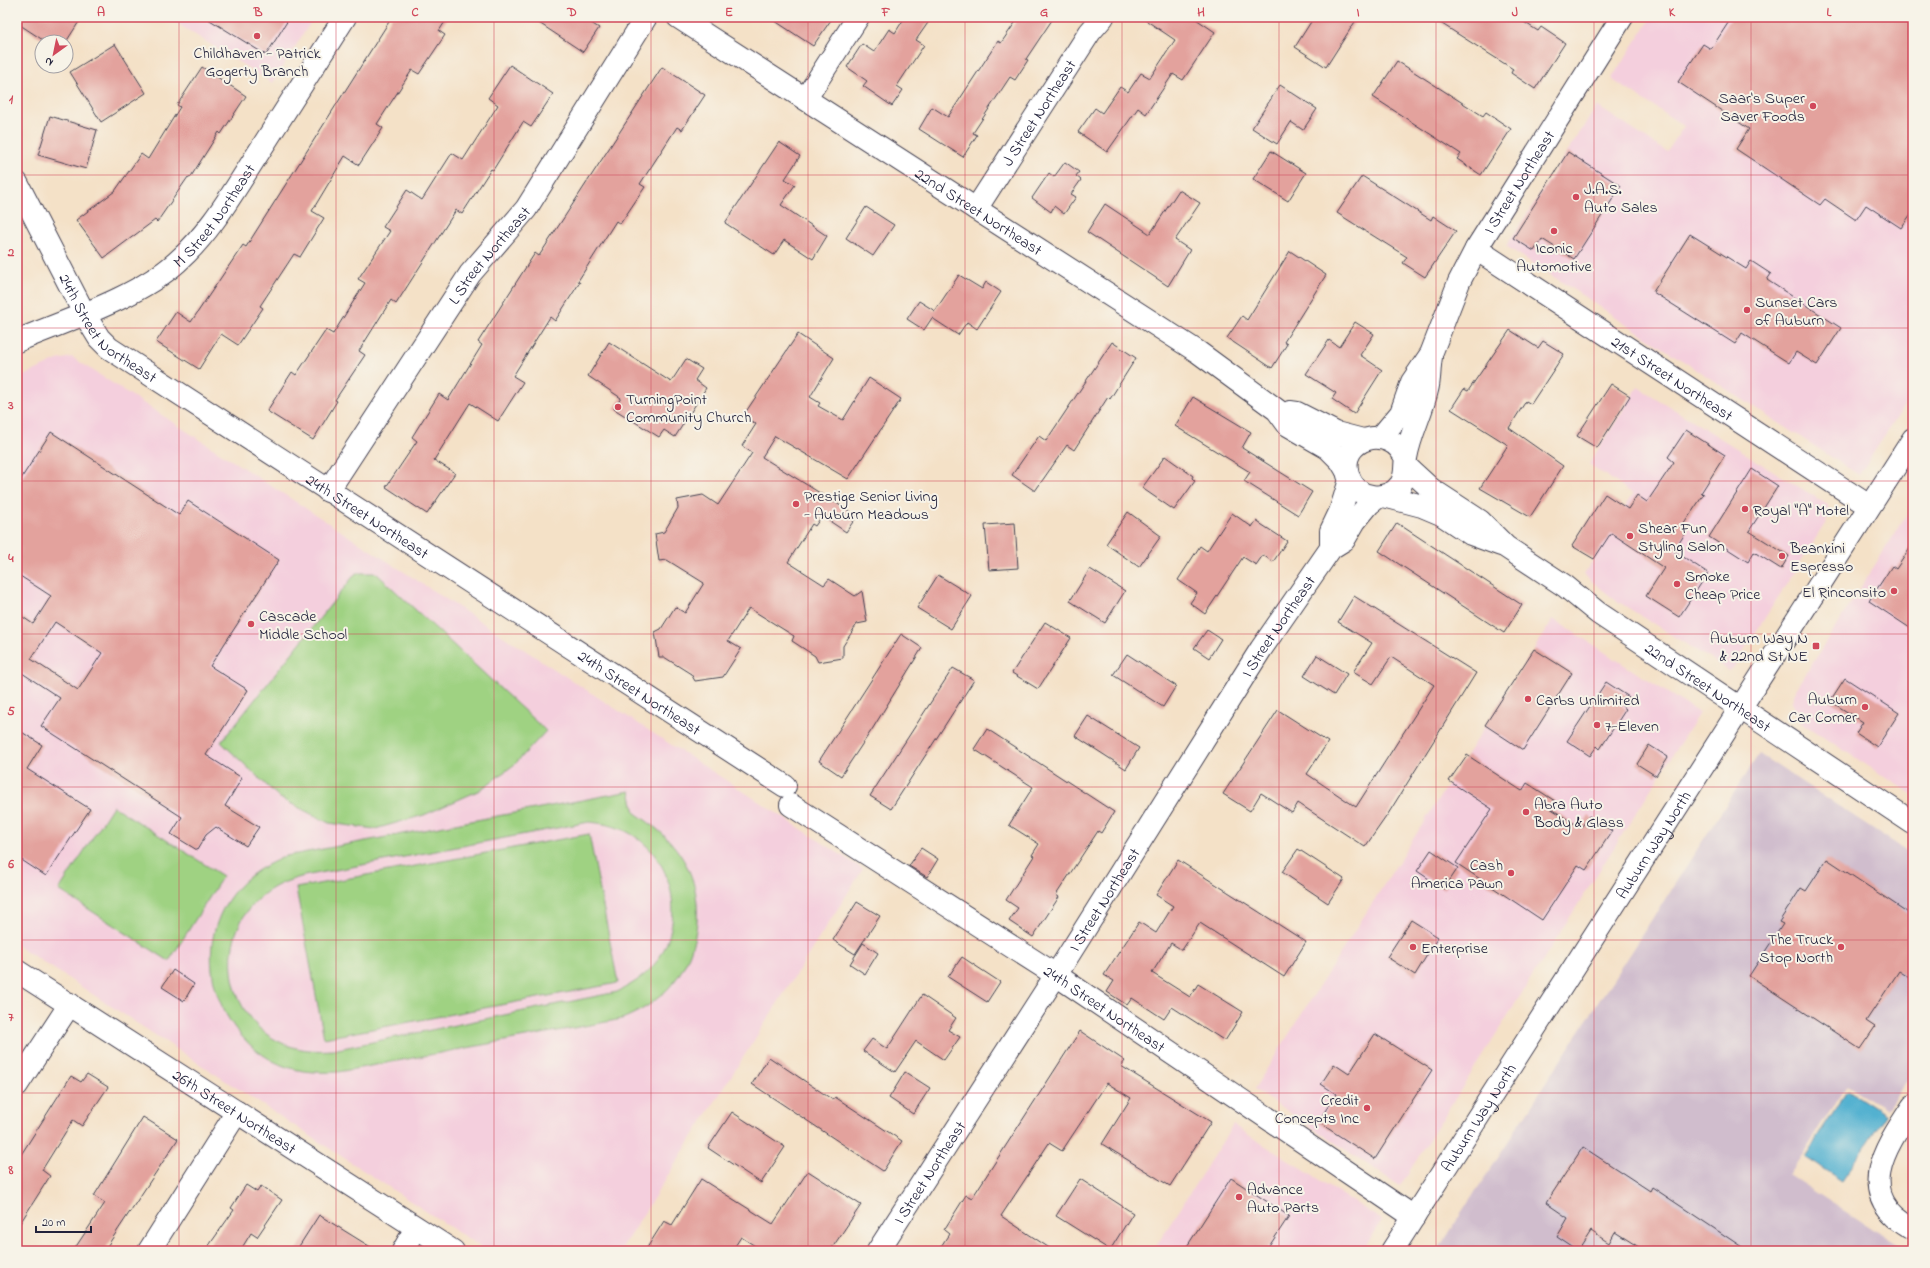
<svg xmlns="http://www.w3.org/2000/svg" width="1930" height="1268" viewBox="0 0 1930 1268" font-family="'Indie Flower',sans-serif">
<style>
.built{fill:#f4cfdd}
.industrial{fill:#d0bdcd}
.green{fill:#9fd282;stroke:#607a5e;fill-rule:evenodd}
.water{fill:#52b1d0;stroke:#3a6a86}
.building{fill:#e3a29d;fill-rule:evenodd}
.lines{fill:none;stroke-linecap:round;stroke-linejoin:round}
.minor-casing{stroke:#423f50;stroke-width:24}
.major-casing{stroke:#423f50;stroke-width:24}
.minor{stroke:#fff;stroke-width:22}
.major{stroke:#fff;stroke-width:22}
.grid{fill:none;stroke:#d1495b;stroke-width:1;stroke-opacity:0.55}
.poi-dot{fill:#d1495b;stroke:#f7f3e8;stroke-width:1.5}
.labels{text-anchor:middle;stroke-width:4;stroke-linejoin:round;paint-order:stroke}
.poi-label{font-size:16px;fill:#22223b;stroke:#f7f3e8;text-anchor:start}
.street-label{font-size:16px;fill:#22223b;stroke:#f7f3e8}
.neatline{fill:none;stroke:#d1495b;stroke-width:1.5}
.grid-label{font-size:13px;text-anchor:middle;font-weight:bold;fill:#d1495b}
</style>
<rect width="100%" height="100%" fill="#f7f3e8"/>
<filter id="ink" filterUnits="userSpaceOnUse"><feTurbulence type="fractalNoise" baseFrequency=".025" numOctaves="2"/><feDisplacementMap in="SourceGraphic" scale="8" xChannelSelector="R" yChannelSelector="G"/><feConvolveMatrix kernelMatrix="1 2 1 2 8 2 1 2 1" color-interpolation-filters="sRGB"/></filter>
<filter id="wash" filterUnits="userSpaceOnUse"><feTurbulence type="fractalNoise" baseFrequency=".012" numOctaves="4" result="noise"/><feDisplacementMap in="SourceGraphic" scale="16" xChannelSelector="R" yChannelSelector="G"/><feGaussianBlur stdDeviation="0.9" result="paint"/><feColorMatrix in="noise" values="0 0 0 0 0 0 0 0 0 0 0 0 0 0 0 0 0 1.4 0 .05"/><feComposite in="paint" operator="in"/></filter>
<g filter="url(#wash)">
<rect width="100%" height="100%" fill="#f4e1c7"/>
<g class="built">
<polygon points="167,17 314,17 272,83"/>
<polygon points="1652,17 1913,17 1913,392 1859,475 1506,246 1597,106 1667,152 1684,126 1611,79"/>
<polygon points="72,357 863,869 620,1251 487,1251 17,945 17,379 57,360"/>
<polygon points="1638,387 1828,505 1828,519 1733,668 1729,671 1614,599 1584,575 1633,494 1589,464"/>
<polygon points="1913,505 1913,795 1800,722 1794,711 1792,701 1795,691"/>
<polygon points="1553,619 1699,713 1400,1186 1254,1089"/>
<polygon points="1233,1125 1382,1220 1362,1251 1153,1251"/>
</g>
<polygon class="industrial" points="1759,754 1913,855 1913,1071 1887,1110 1847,1085 1789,1175 1906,1251 1437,1251"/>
<g class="green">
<polygon points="356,573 376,573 546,731 515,764 480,790 424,815 375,829 329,823 280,798 221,742"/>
<path d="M 630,791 L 635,813 C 653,825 669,837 681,856 C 710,899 699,965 659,997 C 648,1007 636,1013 622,1019 L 338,1072 C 315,1073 293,1072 273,1061 C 206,1025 187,928 249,877 C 260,868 273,862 286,856 ZM 589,822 C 600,823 611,825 621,829 C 672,850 688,917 657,961 C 647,975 633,984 617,992 L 333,1050 C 315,1051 299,1051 282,1043 C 220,1016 213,922 273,888 C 283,882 294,879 304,876 Z"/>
<polygon points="113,806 223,876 169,961 59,890"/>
<polygon points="589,834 618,983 324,1038 296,888"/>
</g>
<polygon class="water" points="1848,1090 1886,1115 1842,1181 1805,1157"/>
<g id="blocks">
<g class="building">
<polygon points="17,17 82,17 66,42 46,42 17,23"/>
<polygon points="205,17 290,17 266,55"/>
<polygon points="392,17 448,17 439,31 445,35 419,74 412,70 377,124 383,128 359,165 345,156 312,211 324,218 300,257 294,254 260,306 263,308 238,345 221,334 199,369 156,342 176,312 191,322 243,245 246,247"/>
<polygon points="530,17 582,17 599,28 583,52"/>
<polygon points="769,17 833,17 813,46"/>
<polygon points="905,17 932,17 916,40 924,45 897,86 903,90 892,106 863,86 867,81 847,67 862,44 874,52 889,29 895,33"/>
<polygon points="1019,17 1054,17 1026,59 1028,60 1015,80 1010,77 973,133 977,135 963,157 919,129 932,107 948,117 998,41 1001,43"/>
<polygon points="1141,17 1193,17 1215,32 1183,80 1173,74 1146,114 1138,108 1107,152 1078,132 1095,108 1102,113 1120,87 1128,92 1141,73 1150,78 1175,40"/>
<polygon points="1314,17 1358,17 1326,67 1295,47"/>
<polygon points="1431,17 1516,17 1538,31 1541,27 1565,43 1535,89 1511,73 1513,69"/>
<polygon points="1732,17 1913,17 1913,211 1901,228 1866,205 1856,220 1825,199 1820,205 1736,149 1749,129 1678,82 1703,44 1711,49"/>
<polygon points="115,44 146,93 101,122 70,72"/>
<polygon points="1397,61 1483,116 1486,112 1511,129 1481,175 1457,159 1461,154 1373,97"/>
<polygon points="510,65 553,94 531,127 523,122 493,170 491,169 462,214 456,210 396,304 391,300 359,351 365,355 335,400 337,401 313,440 267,411 292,372 296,375 326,330 333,334 365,283 358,279 390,231 383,227 407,190 422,200 452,153 463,160 498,105 488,98"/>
<polygon points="202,67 246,96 221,134 219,132 190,178 188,177 157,222 155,220 104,258 76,220 115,191 141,154 148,159 180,107 177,105"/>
<polygon points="662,67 705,95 682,130 677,127 640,184 645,187 620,224 616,221 578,281 580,282 555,321 550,317 513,376 523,382 498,421 470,403 434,460 455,473 427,514 386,487 417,441 412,437 439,394 448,400 482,345 478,342 535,253 539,256"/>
<polygon points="1280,85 1317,109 1303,130 1291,122 1277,144 1252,128"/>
<polygon points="50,116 97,130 86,169 38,155"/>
<polygon points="779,142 800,156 785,179 795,185 781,205 827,236 813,259 784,240 774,255 725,223"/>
<polygon points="1271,151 1306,173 1288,201 1253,179"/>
<polygon points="1568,152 1621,186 1574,259 1542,239 1534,251 1513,238"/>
<polygon points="1065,162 1079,172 1076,176 1081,180 1071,194 1076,197 1064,214 1054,206 1051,212 1032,198 1049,173 1054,177"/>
<polygon points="1362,176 1431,220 1433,216 1456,231 1425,277 1403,263 1407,257 1337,213"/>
<polygon points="1179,190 1200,203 1175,240 1190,250 1168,286 1087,232 1105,204 1150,234"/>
<polygon points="866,207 894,225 873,256 846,238"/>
<polygon points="1690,234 1746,269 1751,261 1771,274 1767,280 1841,328 1817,365 1796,352 1789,363 1742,333 1735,344 1653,292"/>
<polygon points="1290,251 1326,275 1284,342 1287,344 1272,368 1227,338 1242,316 1247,320"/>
<polygon points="959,275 982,289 986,282 1001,292 977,329 967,322 958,335 932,318 924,330 907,319 919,301 935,311"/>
<polygon points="1355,322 1374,334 1360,355 1382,370 1354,414 1332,399 1336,393 1306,374 1329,340 1339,347"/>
<polygon points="1510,330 1538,348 1543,341 1564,354 1531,404 1526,401 1509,428 1563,466 1530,517 1480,488 1508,445 1451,409 1464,389 1468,391"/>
<polygon points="798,334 834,358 810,397 820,403 818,406 843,420 869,378 901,399 848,479 775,436 762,457 857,516 846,532 822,516 815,526 812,524 788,562 824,585 829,579 855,596 862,591 867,622 857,624 843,646 843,658 818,662 815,656 792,641 794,636 749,608 728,641 741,649 723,677 695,681 691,674 664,657 659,657 655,632 661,629 675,607 685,613 704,583 667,560 659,561 655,534 664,532 678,508 677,500 703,495 718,505 752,453 742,446 756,424 743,416"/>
<polygon points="609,342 671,382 686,359 702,369 695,380 706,388 675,437 664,430 659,437 614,409 621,398 588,376"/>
<polygon points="1112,342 1136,358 1110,399 1108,397 1074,450 1067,445 1035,491 1012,475 1039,436 1046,441"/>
<polygon points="1611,384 1630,396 1597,448 1577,436"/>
<polygon points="1193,397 1251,432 1242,448 1312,492 1298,515 1244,481 1250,472 1175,426"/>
<polygon points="1686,430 1725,455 1701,493 1704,494 1683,525 1688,529 1674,551 1708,573 1679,617 1646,596 1664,568 1611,533 1594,559 1572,546 1605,494 1628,509 1637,495 1647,502 1674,462 1668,457"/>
<path d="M 51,432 L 179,515 L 188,501 L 279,560 L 210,666 L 248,690 L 206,755 L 242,778 L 225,806 L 259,827 L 246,846 L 216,827 L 206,835 L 197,850 L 171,834 L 182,817 L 41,726 L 60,698 L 22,673 L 17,680 L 17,613 L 33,624 L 51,596 L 17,574 L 17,485 ZM 55,622 L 102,653 L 78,690 L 31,659 Z"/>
<polygon points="1165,456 1193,476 1192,478 1195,481 1174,510 1142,488"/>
<polygon points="1752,469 1778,486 1749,531 1789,556 1781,569 1754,552 1748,562 1709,537"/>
<polygon points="1128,512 1161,536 1139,567 1106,544"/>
<polygon points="1232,513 1252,527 1256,521 1287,541 1273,562 1263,555 1256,565 1243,557 1205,614 1190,603 1197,593 1178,580 1200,546 1207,551"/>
<polygon points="1015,523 1018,568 989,570 985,525"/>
<polygon points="1397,523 1522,605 1504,633 1379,551"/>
<polygon points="1913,544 1913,630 1869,601 1892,566 1896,569"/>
<polygon points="1090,569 1125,591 1105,623 1070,601"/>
<polygon points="938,575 972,596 951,629 917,608"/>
<polygon points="1354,596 1476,673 1388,814 1365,847 1298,803 1292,813 1261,793 1250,811 1223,794 1278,710 1328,742 1307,774 1356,807 1434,685 1391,657 1373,684 1353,672 1372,643 1338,622"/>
<polygon points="1045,622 1071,638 1038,689 1012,673"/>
<polygon points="1207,630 1221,639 1209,658 1194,648"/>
<polygon points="901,634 922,648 873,728 841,776 819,761"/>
<polygon points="1534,649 1572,673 1523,750 1485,725"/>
<polygon points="1127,654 1176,686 1163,707 1113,675"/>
<polygon points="1317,655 1347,674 1334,695 1304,676"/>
<polygon points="953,668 974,680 891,809 870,796"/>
<polygon points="1845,678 1899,713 1877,747 1856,733 1863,722 1830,701"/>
<polygon points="1606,682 1629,697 1622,706 1626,709 1600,749 1597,746 1590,756 1567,741"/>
<polygon points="1088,716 1139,748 1126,769 1075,736"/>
<polygon points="17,729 42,745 27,769 90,809 46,876 17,857"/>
<polygon points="987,729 1114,812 1101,833 1098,831 1056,895 1059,897 1033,937 1009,921 1018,908 1006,900 1034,856 1032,855 1039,844 1009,825 1033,787 974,749"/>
<polygon points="1649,745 1668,757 1656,776 1637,764"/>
<polygon points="1467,755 1522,791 1527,783 1555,801 1550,808 1581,828 1589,816 1612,831 1586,870 1578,865 1542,920 1456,863 1492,809 1449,781"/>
<polygon points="921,848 938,859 927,877 909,866"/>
<polygon points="1298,849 1344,879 1328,903 1282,872"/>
<polygon points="1431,850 1458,868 1444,889 1417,871"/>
<polygon points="1827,859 1913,916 1913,980 1899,971 1866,1021 1875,1027 1860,1049 1749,976 1783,924 1779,922 1801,888 1806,891"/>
<polygon points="1178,860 1306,942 1284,977 1200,923 1182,950 1171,943 1152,973 1190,997 1198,984 1243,1012 1225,1041 1172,1007 1164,1019 1132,998 1127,1005 1107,992 1114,981 1104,975 1139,922 1156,933 1173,906 1156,895"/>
<polygon points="857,902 880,916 855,954 833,940"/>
<polygon points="1411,920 1438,937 1415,975 1387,957"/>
<polygon points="863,943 878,953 865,974 850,964"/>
<polygon points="962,957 1000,982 987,1002 948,977"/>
<polygon points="173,970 194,984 184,1001 162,987"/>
<polygon points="922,995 956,1018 948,1030 960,1037 944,1060 916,1041 895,1072 863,1051 872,1039 887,1049"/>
<polygon points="1080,1031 1125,1061 1121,1066 1211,1122 1170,1186 1102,1144 1131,1098 1107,1083 1062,1151 1049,1143 1001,1216 1054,1251 938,1251 949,1234 944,1230 966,1195 972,1198"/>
<polygon points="1375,1034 1432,1070 1375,1159 1318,1122 1336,1094 1321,1084 1334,1064 1349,1074"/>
<polygon points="769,1057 833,1100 835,1097 902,1141 883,1171 752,1084"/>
<polygon points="905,1072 930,1088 913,1114 889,1098"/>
<polygon points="87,1074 108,1087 82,1126 73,1120 42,1170 50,1176 17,1228 17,1161 71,1076 81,1082"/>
<polygon points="732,1112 785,1147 761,1183 708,1148"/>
<polygon points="143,1117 178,1139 104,1251 73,1251 105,1203 94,1196"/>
<polygon points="1583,1147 1650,1191 1652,1187 1748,1251 1645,1251 1615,1232 1609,1243 1591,1231 1578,1251 1557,1237 1568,1218 1546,1203"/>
<polygon points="808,1171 861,1205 830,1251 763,1251 741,1237 732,1251 645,1251 664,1221 672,1225 701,1179 773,1224"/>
<polygon points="1231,1178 1289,1216 1266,1251 1184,1251"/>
<polygon points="1080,1179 1133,1213 1110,1250 1056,1216"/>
<polygon points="246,1185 257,1192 261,1186 282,1200 257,1237 251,1233 240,1251 205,1251 234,1210 231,1208"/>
<polygon points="319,1215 377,1251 296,1251"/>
</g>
</g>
</g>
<g filter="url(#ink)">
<use href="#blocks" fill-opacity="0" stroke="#423f50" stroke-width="1"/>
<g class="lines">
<g class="minor-casing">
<g id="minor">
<path id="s1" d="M 678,17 L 1198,352 L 1277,410 L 1288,425 L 1328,448 L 1341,461 L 1347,471"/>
<polyline points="806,98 858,17"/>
<path id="s2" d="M 17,183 L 85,315 L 99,338 L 109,348 L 785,786"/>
<path id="s3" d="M 976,209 L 1090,32 L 1103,17"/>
<path id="s4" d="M 1476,249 L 1869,506"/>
<path id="s5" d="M 17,341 C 67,320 137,298 177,262 C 210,233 233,192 257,155 C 286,109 316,63 345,17"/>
<polyline points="1290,412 1297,413 1336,433 1363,440"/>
<path id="s6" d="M 1381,437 L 1401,413 L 1412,382 L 1431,354 L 1459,282 L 1476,249 L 1622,17"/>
<path d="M 1406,459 C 1390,421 1337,439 1348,475 C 1352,486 1360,495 1372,496 C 1383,498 1395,493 1401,484 C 1407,474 1404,467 1406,458 C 1410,434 1422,413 1427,390 C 1430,380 1429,368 1431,357"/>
<path id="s7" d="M 1407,467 L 1431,489 L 1480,521 L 1506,547 L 1565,586 L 1598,613 L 1913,823"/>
<path id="s8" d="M 328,491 L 470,274 L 526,209 L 646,17"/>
<polyline points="1384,496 1422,506 1441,514 1471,534 1501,545"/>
<polyline points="1331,548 1331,531 1340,512 1350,480"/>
<path id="s9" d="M 791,805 L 1056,975 L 1414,1217"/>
<path id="s10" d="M 17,971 L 453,1251"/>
<polyline points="17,1085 70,1004"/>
<path d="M 1913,1106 C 1885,1148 1852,1195 1913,1228"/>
<polyline points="149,1251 237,1112"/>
<polyline points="403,1251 416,1228"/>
<path id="s11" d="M 878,1251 L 1056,975 L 1261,649 L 1331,548 L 1344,540 L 1355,521 L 1369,504 L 1378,497"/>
</g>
</g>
<g class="major-casing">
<g id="major">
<path id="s12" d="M 1392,1251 L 1913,439"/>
</g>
</g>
<use href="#minor" class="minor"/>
<use href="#major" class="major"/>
</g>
</g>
<path class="grid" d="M 179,17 L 179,1251M 336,17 L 336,1251M 494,17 L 494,1251M 651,17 L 651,1251M 808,17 L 808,1251M 965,17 L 965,1251M 1122,17 L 1122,1251M 1279,17 L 1279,1251M 1436,17 L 1436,1251M 1594,17 L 1594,1251M 1751,17 L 1751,1251M 17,175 L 1913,175M 17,328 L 1913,328M 17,481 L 1913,481M 17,634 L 1913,634M 17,787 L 1913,787M 17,940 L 1913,940M 17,1093 L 1913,1093"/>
<g class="poi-dot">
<circle cx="257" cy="36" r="4"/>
<circle cx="1813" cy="106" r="4"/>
<circle cx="1576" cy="197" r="4"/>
<circle cx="1554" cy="231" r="4"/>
<circle cx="1747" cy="310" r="4"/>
<circle cx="618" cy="407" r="4"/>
<circle cx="796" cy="504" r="4"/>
<circle cx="1745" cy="509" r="4"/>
<circle cx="1630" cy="536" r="4"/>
<circle cx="1782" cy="556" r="4"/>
<circle cx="1677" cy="584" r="4"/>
<circle cx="1894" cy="591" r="4"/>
<circle cx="251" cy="624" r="4"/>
<rect x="1812" y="642" width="8" height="8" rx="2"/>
<circle cx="1528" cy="699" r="4"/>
<circle cx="1865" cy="707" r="4"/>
<circle cx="1597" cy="725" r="4"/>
<circle cx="1526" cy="812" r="4"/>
<circle cx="1511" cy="873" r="4"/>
<circle cx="1413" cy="947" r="4"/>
<circle cx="1841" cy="947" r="4"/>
<circle cx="1367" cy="1108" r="4"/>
<circle cx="1239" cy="1197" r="4"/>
</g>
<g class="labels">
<g class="poi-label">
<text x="257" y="58" text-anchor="middle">Childhaven - Patrick<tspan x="257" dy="18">Gogerty Branch</tspan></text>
<text x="1805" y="103" text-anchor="end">Saar's Super<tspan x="1805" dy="18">Saver Foods</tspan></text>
<text x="1584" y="194">J.A.S.<tspan x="1584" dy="18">Auto Sales</tspan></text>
<text x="1554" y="253" text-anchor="middle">Iconic<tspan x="1554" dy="18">Automotive</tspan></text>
<text x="1755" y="307">Sunset Cars<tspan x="1755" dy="18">of Auburn</tspan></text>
<text x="626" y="404">TurningPoint<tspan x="626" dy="18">Community Church</tspan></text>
<text x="804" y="501">Prestige Senior Living<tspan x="804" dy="18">- Auburn Meadows</tspan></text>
<text x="1753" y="515">Royal "A" Motel</text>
<text x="1638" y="533">Shear Fun<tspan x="1638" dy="18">Styling Salon</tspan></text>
<text x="1790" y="553">Beankini<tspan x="1790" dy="18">Espresso</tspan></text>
<text x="1685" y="581">Smoke<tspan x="1685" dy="18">Cheap Price</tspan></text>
<text x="1886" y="597" text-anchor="end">El Rinconsito</text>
<text x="259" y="621">Cascade<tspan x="259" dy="18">Middle School</tspan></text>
<text x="1808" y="643" text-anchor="end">Auburn Way N<tspan x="1808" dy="18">&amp; 22nd St NE</tspan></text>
<text x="1857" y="704" text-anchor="end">Auburn<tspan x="1857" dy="18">Car Corner</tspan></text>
<text x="1536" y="705">Carbs Unlimited</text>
<text x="1605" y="731">7-Eleven</text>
<text x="1534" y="809">Abra Auto<tspan x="1534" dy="18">Body &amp; Glass</tspan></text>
<text x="1503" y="870" text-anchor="end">Cash<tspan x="1503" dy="18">America Pawn</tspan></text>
<text x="1833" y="944" text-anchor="end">The Truck<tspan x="1833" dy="18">Stop North</tspan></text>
<text x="1421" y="953">Enterprise</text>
<text x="1359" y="1105" text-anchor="end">Credit<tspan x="1359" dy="18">Concepts Inc</tspan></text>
<text x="1247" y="1194">Advance<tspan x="1247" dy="18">Auto Parts</tspan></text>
</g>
<g class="street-label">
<text dy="6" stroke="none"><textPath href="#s3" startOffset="115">J Street Northeast</textPath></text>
<text dy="6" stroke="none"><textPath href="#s6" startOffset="292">I Street Northeast</textPath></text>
<text dy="6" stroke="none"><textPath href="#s1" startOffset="358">22nd Street Northeast</textPath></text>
<text dy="6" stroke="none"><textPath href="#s5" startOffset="239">M Street Northeast</textPath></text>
<text dy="6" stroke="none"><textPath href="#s8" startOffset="286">L Street Northeast</textPath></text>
<text dy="6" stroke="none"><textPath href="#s2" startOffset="174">24th Street Northeast</textPath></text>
<text dy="6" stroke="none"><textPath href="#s4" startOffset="235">21st Street Northeast</textPath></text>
<text dy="6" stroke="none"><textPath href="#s2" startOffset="498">24th Street Northeast</textPath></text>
<text dy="6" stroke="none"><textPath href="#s11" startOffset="742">I Street Northeast</textPath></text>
<text dy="6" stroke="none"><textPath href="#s7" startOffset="374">22nd Street Northeast</textPath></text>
<text dy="6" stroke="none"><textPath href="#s2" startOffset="822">24th Street Northeast</textPath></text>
<text dy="6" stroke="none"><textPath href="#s12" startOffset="483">Auburn Way North</textPath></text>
<text dy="6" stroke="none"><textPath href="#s11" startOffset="418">I Street Northeast</textPath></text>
<text dy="6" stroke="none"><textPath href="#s9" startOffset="374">24th Street Northeast</textPath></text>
<text dy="6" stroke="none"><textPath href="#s10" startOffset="259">26th Street Northeast</textPath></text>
<text dy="6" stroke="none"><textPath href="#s12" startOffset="159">Auburn Way North</textPath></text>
<text dy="6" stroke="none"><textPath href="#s11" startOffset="94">I Street Northeast</textPath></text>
</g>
</g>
<rect width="1930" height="1268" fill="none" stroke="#f7f3e8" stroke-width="44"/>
<g transform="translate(54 54) rotate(213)"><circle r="19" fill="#f7f3e8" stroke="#a29fa3"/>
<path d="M0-3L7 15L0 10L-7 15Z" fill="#d1495b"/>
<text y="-6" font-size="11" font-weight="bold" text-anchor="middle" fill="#22223b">N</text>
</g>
<path d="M36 1226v6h55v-6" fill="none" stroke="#22223b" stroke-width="2"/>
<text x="42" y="1226" font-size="12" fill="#22223b" stroke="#f7f3e8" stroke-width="3" paint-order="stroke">20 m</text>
<rect x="22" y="22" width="1886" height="1224" class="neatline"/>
<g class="grid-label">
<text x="101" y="16">A</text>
<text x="258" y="16">B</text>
<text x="415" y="16">C</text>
<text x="572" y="16">D</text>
<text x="729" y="16">E</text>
<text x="886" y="16">F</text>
<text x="1044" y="16">G</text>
<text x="1201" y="16">H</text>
<text x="1358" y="16">I</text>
<text x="1515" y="16">J</text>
<text x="1672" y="16">K</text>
<text x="1829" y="16">L</text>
<text x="11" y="103">1</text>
<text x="11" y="256">2</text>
<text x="11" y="409">3</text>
<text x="11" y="562">4</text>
<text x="11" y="715">5</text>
<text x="11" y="868">6</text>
<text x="11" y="1021">7</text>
<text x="11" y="1174">8</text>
</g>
</svg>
